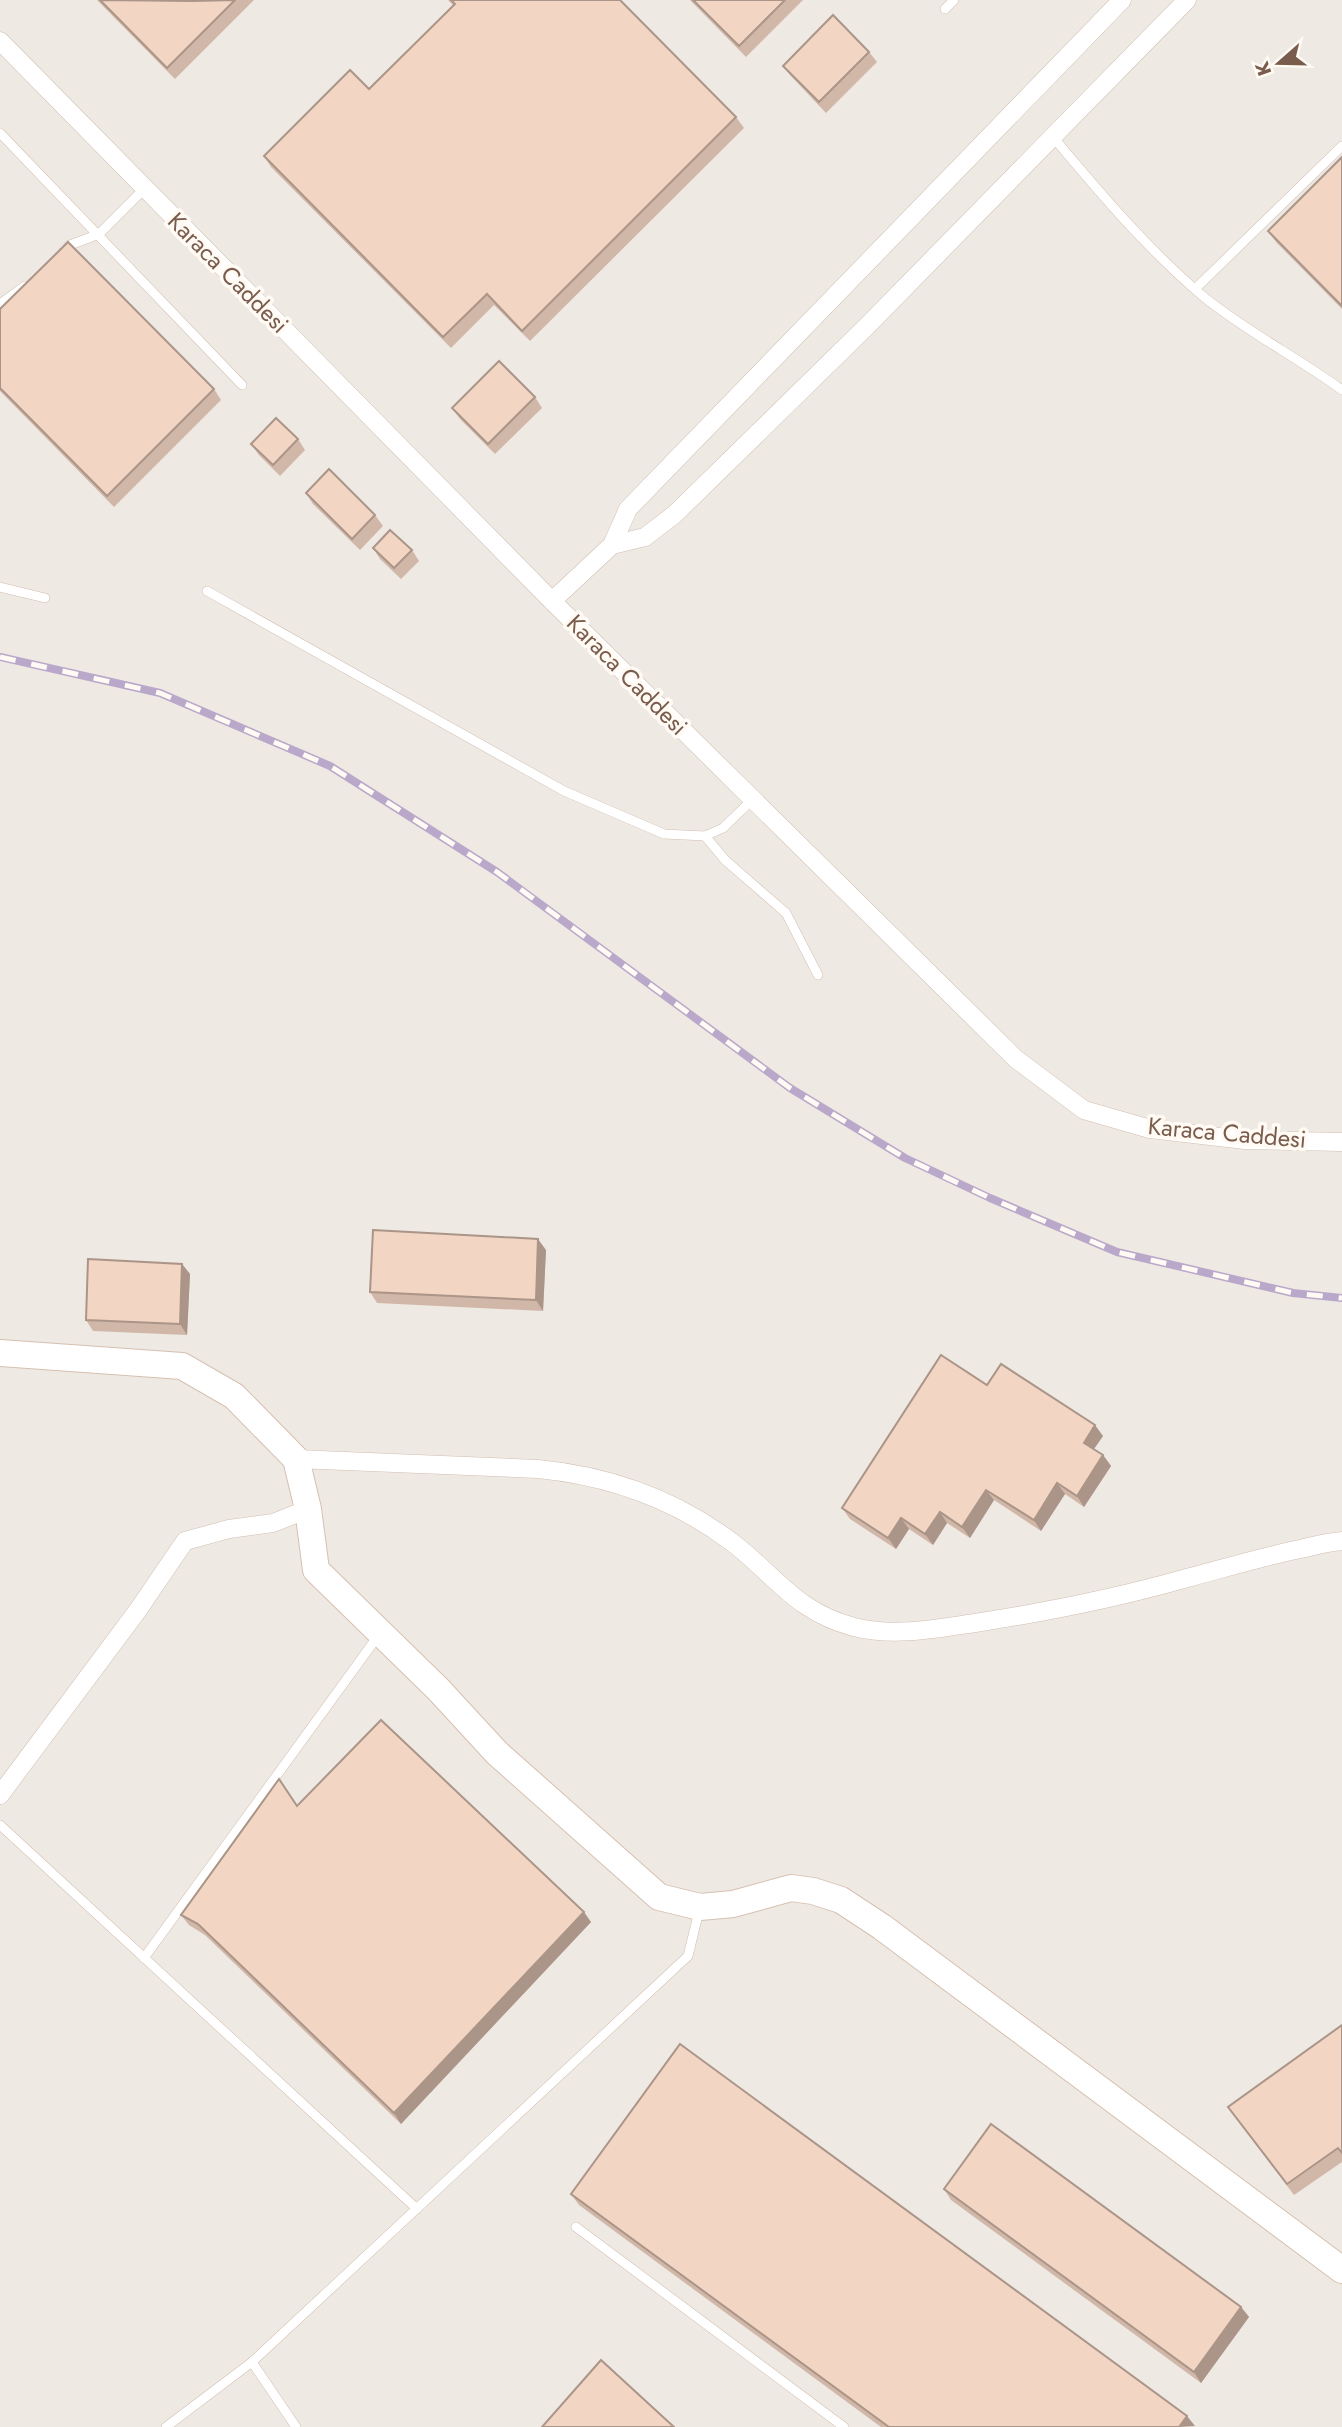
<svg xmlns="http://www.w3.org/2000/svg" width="1342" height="2427" viewBox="0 0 1342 2427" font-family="Jost,sans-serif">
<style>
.industrial{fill:#efe9e4}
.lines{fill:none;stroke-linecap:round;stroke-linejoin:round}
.lane-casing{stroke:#d1beb0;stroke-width:10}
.street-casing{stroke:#d1beb0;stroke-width:19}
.secondary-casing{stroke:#d6c0b0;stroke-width:28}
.lane{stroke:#fff;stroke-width:9}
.street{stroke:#fff;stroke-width:18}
.secondary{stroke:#fff;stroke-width:26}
.rail-casing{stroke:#b9a8c9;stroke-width:8}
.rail{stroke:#fffaf3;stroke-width:5;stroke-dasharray:16;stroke-linecap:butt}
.wall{fill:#d1b7a8}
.shaded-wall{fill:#aa9588}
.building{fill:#f3d5c3;stroke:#aa9588;stroke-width:2}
.labels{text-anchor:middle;stroke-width:7;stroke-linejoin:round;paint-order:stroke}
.street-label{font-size:24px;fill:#7a5c4d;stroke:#fffaf3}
</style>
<rect width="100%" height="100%" fill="#fdf6ec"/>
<rect class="industrial" x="0" y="0" width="1342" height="2427"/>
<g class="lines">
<g class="lane-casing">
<g id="lane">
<polyline points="945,9 954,0"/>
<polyline points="0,133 242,385"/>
<path d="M 1053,137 C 1100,193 1148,250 1204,297 C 1247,332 1297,357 1342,390"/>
<polyline points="64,250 70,245 99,234 144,189"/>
<polyline points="1195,289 1342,146"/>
<polyline points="0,304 25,286"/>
<polyline points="0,587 45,598"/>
<polyline points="207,591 564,791 664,834 705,836 723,828 753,799"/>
<polyline points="705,836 725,860 786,913 818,975"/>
<polyline points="0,1825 417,2209"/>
<polyline points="144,1958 378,1636"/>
<polyline points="576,2227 844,2427"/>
<polyline points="252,2362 296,2427"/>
<polyline points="166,2427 252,2362 688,1956 699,1911"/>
</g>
</g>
<g class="street-casing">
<g id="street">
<polyline points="0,41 552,601 1016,1059 1084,1110 1150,1129 1245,1140 1342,1142"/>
<polyline points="612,545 645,537 675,514 867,326 1187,0"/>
<polyline points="552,601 612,545 628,509 1122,0"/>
<path d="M 296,1459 L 538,1469 C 610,1476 675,1499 733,1543 C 776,1576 796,1612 854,1627 C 893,1637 935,1629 975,1623 C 1046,1612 1117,1598 1187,1578 C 1225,1568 1262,1557 1300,1549 C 1314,1546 1328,1542 1342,1541"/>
<polyline points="0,1795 138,1610 185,1541 229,1529 273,1523 308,1509"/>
</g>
</g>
<g class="secondary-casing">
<polyline id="secondary" points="0,1353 182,1366 234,1396 296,1459 308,1509 316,1570 438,1689 497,1753 659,1897 700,1907 733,1904 791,1888 813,1891 841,1900 882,1927 1342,2270"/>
</g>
<use href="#lane" class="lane"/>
<use href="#street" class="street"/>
<use href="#secondary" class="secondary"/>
<g class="rail-casing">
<polyline id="rail" points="0,657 160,693 330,766 497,872 790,1088 905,1158 990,1198 1117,1252 1293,1293 1342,1298"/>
</g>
<use href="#rail" class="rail"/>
</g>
<g class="wall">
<polygon points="97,0 254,0 175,79"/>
<polygon points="448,0 620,0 736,117 744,128 530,341 494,305 451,348 271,167 264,156 369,89 453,5"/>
<polygon points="690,0 803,0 746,57"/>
<polygon points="869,52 877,62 826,113 791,76 783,66"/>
<polygon points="1342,157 1342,309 1276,242 1268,231"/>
<polygon points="0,309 214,389 221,400 114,507 0,391"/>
<polygon points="535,397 542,408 495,454 460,419 452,408"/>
<polygon points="298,439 305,450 280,476 259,455 251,444"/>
<polygon points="306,493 375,515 383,526 360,550 313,504"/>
<polygon points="373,548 412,550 419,561 401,579 380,559"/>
<polygon points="546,1250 543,1311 377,1303 370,1292"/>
<polygon points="182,1264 190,1274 187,1335 93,1331 86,1320"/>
<polygon points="987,1385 1103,1436 1094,1449 1103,1455 1111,1466 1084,1507 1065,1494 1041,1531 994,1500 970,1538 947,1523 933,1545 909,1529 896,1549 850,1519 842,1508"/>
<polygon points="297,1806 591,1922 401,2124 205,1935 189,1925 181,1915"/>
<polygon points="1342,2025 1342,2162 1294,2195 1228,2107"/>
<polygon points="944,2189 1241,2307 1249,2317 1201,2383 951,2200"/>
<polygon points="571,2194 1195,2426 881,2427 579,2205"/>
</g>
<g class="shaded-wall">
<polygon points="538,1239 546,1250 543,1311 536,1300"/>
<polygon points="182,1264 190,1274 187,1335 180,1324"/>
<polygon points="1095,1425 1103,1436 1091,1453 1084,1443"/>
<polygon points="1103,1455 1111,1466 1084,1507 1077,1496"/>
<polygon points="1057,1483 1065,1494 1041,1531 1034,1520"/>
<polygon points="986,1490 994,1500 970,1538 962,1527"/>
<polygon points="940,1512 947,1523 933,1545 925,1534"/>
<polygon points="901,1518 909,1529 896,1549 888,1538"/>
<polygon points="584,1912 591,1922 401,2124 394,2113"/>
<polygon points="1241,2307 1249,2317 1201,2383 1194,2372"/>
<polygon points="1187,2416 1195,2426 1179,2427"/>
</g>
<g class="building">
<polygon points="100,0 193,1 235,0 167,68"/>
<polygon points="451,0 620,0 736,117 522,331 487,294 443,337 264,156 350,70 369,89 455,4"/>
<polygon points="693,0 785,0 739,46"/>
<polygon points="833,15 869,52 819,102 783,66"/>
<polygon points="1342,157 1342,306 1268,231"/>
<polygon points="68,242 214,389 107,496 0,388 0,309"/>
<polygon points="499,361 535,397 488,444 452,408"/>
<polygon points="276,418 298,439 273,465 251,444"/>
<polygon points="329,469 375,515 352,539 306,493"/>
<polygon points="390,530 412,550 394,568 373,548"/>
<polygon points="373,1230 538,1239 536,1300 370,1292"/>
<polygon points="88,1259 182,1264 180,1324 86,1320"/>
<polygon points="941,1355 987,1385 1001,1364 1095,1425 1084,1443 1103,1455 1077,1496 1057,1483 1034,1520 986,1490 962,1527 940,1512 925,1534 901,1518 888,1538 842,1508"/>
<polygon points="381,1720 584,1912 394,2113 198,1924 181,1915 279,1779 297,1806"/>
<polygon points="1342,2025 1342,2153 1338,2148 1287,2184 1228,2107"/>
<polygon points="680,2044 1187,2416 1179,2427 889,2427 571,2194"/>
<polygon points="991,2124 1241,2307 1194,2372 944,2189"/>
<polygon points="601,2360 674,2427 542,2427"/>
</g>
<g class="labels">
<g class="street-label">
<text transform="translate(228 273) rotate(45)" y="8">Karaca Caddesi</text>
<text transform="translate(627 675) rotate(45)" y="8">Karaca Caddesi</text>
<text transform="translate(1227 1133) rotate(5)" y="8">Karaca Caddesi</text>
</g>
</g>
<g transform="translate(1279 63) rotate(250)" stroke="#fffaf3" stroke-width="5" paint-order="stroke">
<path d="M0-5L12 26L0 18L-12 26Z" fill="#7a5c4d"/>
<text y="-10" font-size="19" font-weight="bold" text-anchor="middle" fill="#7a5c4d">K</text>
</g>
</svg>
